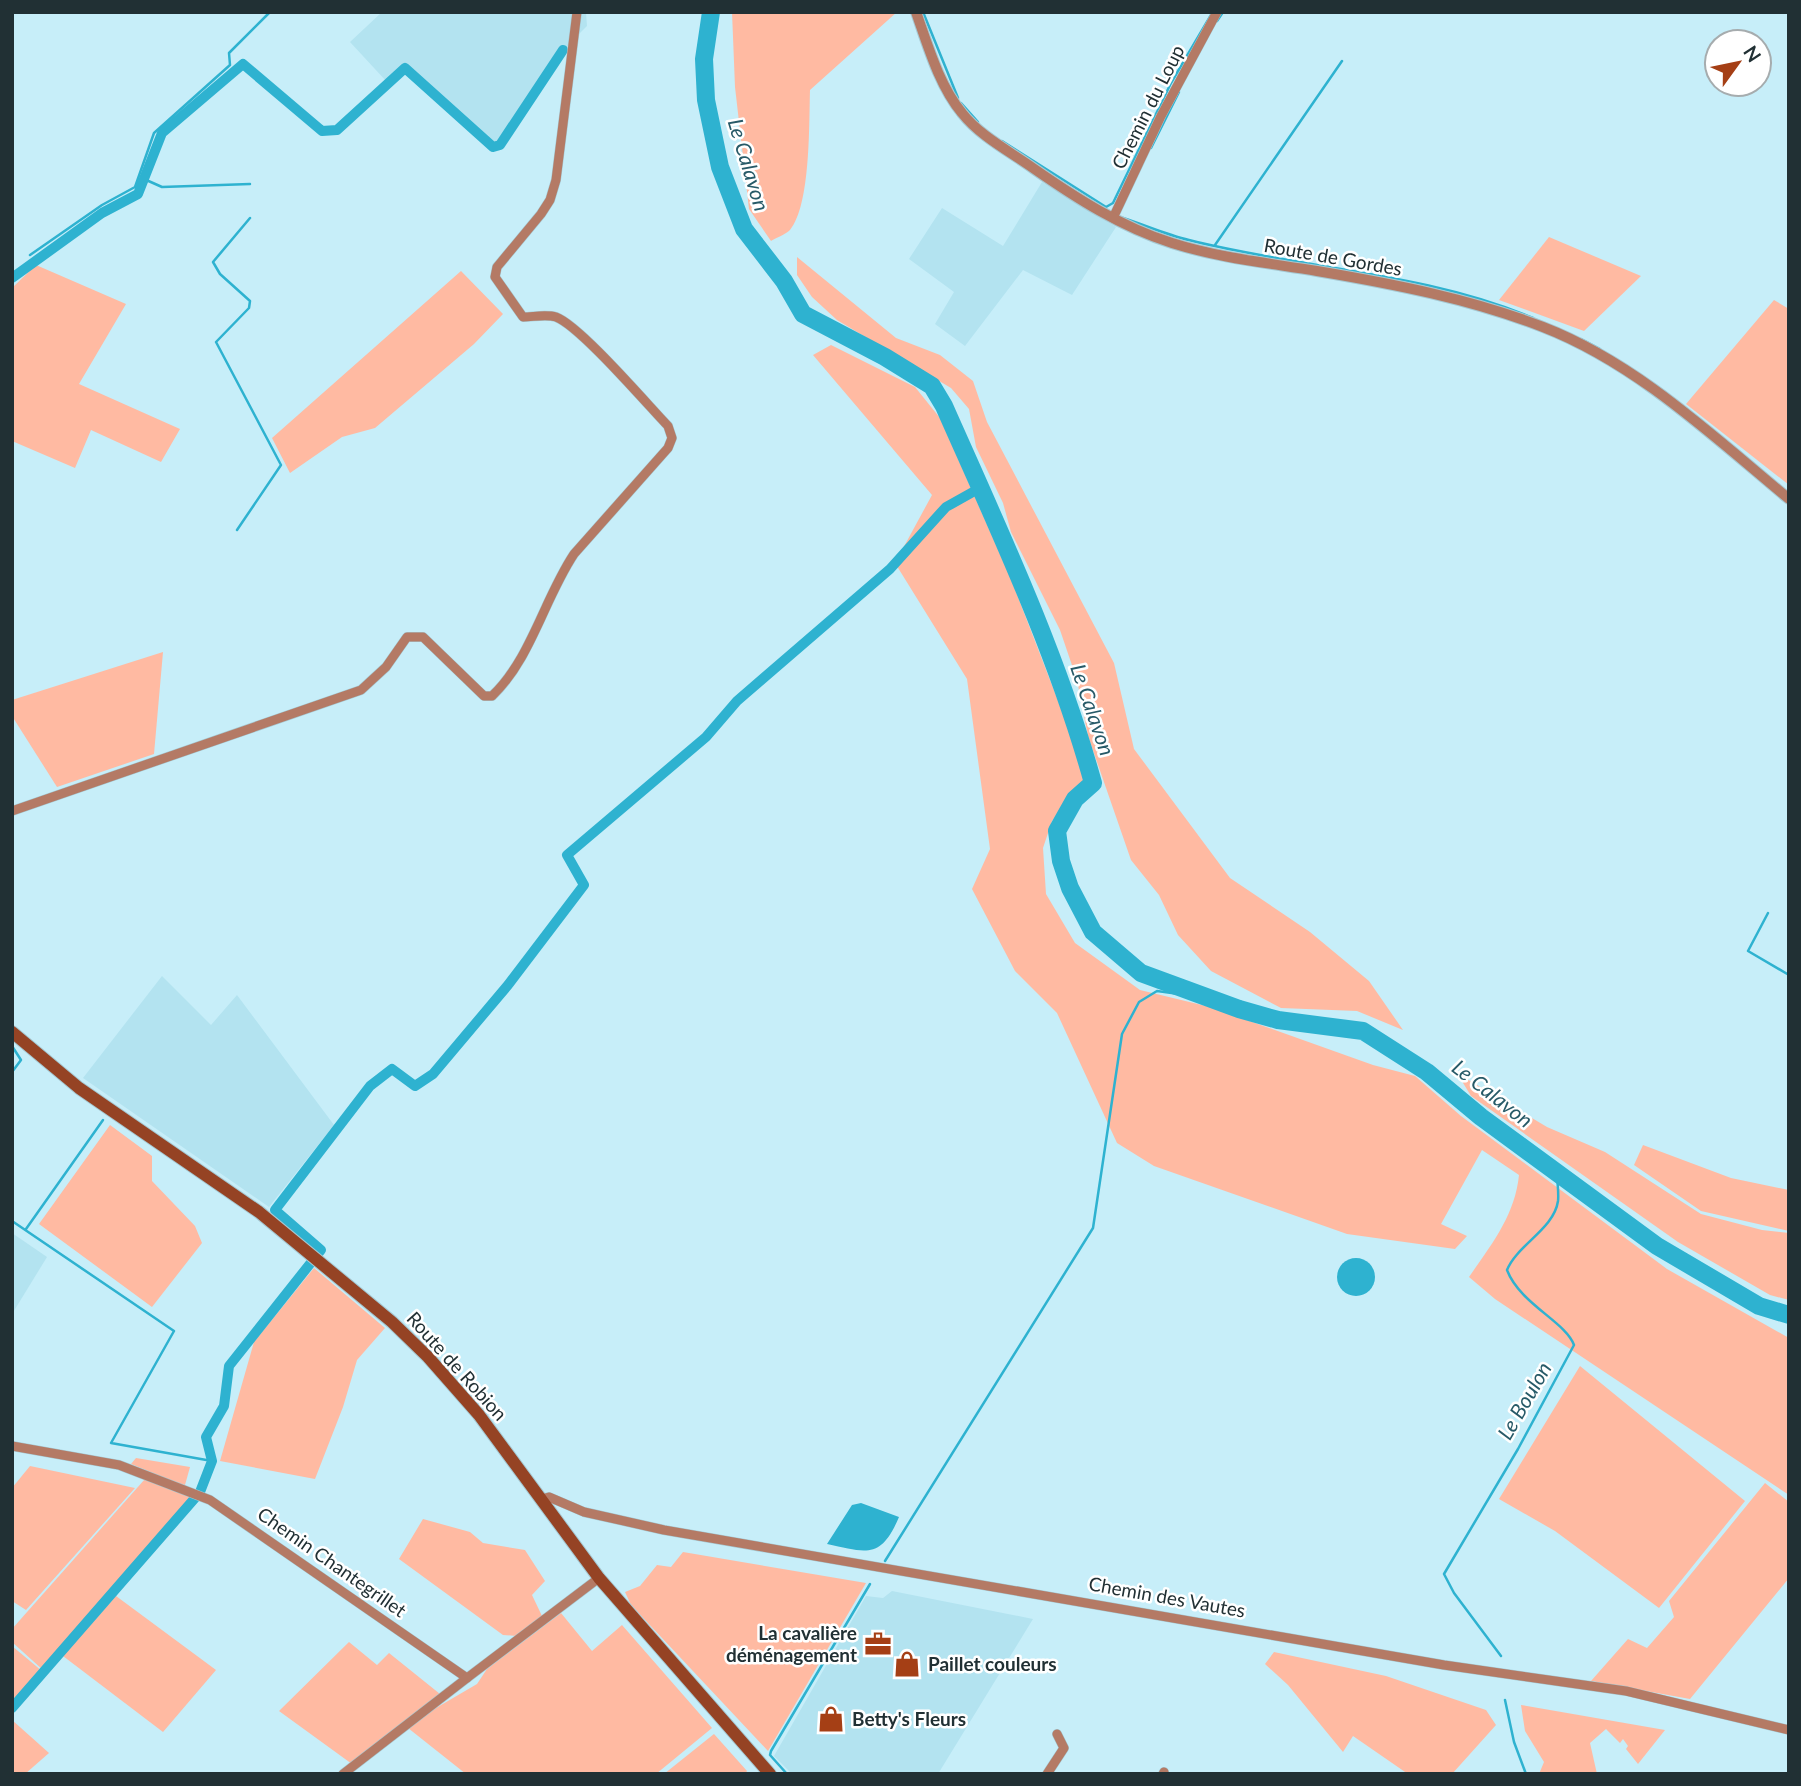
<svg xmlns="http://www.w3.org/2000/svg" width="1801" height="1786" viewBox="0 0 1801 1786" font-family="Lato,sans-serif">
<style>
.built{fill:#b3e3f0}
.green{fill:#ffbaa2}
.water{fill:#2eb2d0}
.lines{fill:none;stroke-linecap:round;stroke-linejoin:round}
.stream{stroke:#2eb2d0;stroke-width:2.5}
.canal{stroke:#2eb2d0;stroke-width:10}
.river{stroke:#2eb2d0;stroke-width:18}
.minor-casing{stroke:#a6c8d2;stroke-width:10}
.tertiary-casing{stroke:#a6c8d2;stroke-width:12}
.secondary-casing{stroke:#a6c8d2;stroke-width:14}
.minor{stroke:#b47a65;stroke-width:9}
.tertiary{stroke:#b47a65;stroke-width:10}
.secondary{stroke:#954324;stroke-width:12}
.labels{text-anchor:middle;stroke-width:5;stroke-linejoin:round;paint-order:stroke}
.street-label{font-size:19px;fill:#213034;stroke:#fff}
.poi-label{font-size:19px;font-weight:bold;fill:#213034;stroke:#fff;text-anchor:start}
.water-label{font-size:21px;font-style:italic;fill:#275a68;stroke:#fff}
</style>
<rect width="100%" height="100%" fill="#c7eef9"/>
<g class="built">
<polygon points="382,12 586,12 587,26 569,44 494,145 404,65 387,82 350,42"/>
<polygon points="1042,182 1116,227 1072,295 1023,270 965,346 935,324 954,292 909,259 942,208 1003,246"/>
<polygon points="162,976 211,1025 237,995 334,1125 269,1207 83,1078"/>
<polygon points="12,1233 47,1257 12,1314"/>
<polygon points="892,1591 1033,1619 938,1774 792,1774 774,1756 866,1596 883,1598"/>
</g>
<g class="green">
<path d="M 732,12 L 897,12 L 810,90 C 809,122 811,205 790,230 C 786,234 776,238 771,241 L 749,209 L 735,87 Z"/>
<polygon points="1549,237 1641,276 1584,331 1499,300"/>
<polygon points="797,257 896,338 940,355 973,381 987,422 1114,663 1134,749 1230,878 1310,932 1369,981 1403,1030 1357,1011 1281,1008 1211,971 1178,935 1159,895 1131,860 1088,736 1077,680 1060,630 1011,532 1003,503 976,447 969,409 951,388 837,320 812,297 797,275"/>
<polygon points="36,265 126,304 79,384 180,429 161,462 91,430 75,468 12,441 12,288"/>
<polygon points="461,271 503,314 474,344 375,428 342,437 290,473 272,438"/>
<polygon points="1774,300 1789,309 1789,485 1686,404"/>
<path d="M 831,345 L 915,387 L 940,418 L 1011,579 L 1089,781 L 1072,794 L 1052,821 L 1043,848 L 1046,894 L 1075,943 L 1140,990 L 1210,1007 L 1373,1065 L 1415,1076 L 1461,1116 L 1667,1269 L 1789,1338 L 1789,1495 L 1495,1299 L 1469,1277 C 1492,1244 1515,1215 1519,1175 L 1482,1150 L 1441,1224 L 1467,1236 L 1455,1249 L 1347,1234 L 1154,1166 L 1117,1143 L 1057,1013 L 1015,971 L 972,889 L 990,849 L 967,679 L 895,563 L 932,495 L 813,355 Z"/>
<polygon points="163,652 154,754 57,787 12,716 12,700"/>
<polygon points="1457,1073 1547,1127 1605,1152 1701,1214 1762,1230 1789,1233 1789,1300 1770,1295 1678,1242 1471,1096"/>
<polygon points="110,1125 152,1156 152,1181 195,1226 202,1243 152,1307 39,1224"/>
<polygon points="1643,1145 1731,1178 1789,1190 1789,1231 1701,1211 1634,1165"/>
<polygon points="314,1268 385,1328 357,1360 343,1407 315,1479 220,1461 254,1342"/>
<polygon points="1580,1366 1745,1501 1659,1608 1555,1531 1499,1499"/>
<polygon points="136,1458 190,1467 185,1485 177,1483 131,1464"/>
<polygon points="30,1466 135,1488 26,1610 12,1601 12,1488"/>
<polygon points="145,1479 190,1497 43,1670 12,1642 12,1629"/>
<polygon points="1765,1483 1789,1502 1789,1578 1690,1699 1591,1681 1628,1639 1647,1648 1674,1617 1669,1601"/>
<polygon points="423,1519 470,1532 483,1543 525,1550 545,1581 532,1595 542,1616 517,1636 503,1635 399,1559"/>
<polygon points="683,1552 866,1583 768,1751 631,1605 625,1592 640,1586 657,1565 671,1567"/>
<polygon points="116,1596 216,1670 163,1732 63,1656"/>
<polygon points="561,1613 592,1651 622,1625 712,1728 656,1774 466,1774 408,1728 436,1708 477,1684 487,1669"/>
<polygon points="349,1642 377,1665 389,1653 440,1694 352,1764 279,1711"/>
<polygon points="12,1646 42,1671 12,1702"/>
<polygon points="1274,1652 1386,1676 1486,1710 1496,1725 1452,1774 1408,1774 1353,1736 1343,1752 1288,1685 1265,1664"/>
<polygon points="1521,1705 1665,1730 1638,1764 1626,1749 1628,1746 1623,1739 1620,1743 1606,1729 1590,1743 1597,1774 1539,1774 1544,1762 1525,1731"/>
<polygon points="12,1720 49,1753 25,1774 12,1774"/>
<polygon points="714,1734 747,1771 745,1774 664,1774"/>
</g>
<g class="water">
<circle cx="1356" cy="1277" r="19"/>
<path d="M 861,1503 L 899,1517 C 881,1559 868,1553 827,1544 L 852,1505 Z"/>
</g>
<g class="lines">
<g class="stream">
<polyline points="923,12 958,98"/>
<polyline points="1217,21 1223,12"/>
<polyline points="961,103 978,122"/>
<polyline points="1002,141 1106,207 1113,203 1171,83 1211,15"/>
<polyline points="1151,148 1179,92"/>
<polyline points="144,179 162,187 250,184"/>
<path d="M 1123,218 C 1145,225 1167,235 1189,240 C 1303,269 1425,272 1533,318"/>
<polyline points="1215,245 1342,61"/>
<polyline points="30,255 102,205 135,187 154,133 230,65 229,53 270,12"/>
<polyline points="1581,339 1600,349"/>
<polyline points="237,530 281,465 216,342 249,308 250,301 220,274 213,262 250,218"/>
<polyline points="1768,913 1748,951 1789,975"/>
<polyline points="12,1046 21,1060 12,1072"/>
<polyline points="12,1221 174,1331 111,1443 212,1461"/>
<polyline points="26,1229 103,1120"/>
<polyline points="885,1561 1093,1228 1122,1034 1139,1002 1157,991 1179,994 1187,988"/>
<path d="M 1501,1656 L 1454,1593 L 1444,1574 L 1518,1449 L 1574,1345 C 1566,1322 1520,1304 1507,1270 C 1517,1245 1554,1229 1558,1201 C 1559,1192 1557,1182 1557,1172"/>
<polyline points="1505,1700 1514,1742 1526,1774"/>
<polyline points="787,1774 770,1755 771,1751 870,1584"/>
</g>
<g class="canal">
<polyline points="12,278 102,213 138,194 162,133 243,64 322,131 337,130 405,68 493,147 500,145 563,50"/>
<polyline points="200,1492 212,1461 206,1437 224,1406 229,1366 321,1250 275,1210 370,1086 392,1069 415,1086 433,1074 508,985 584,885 567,855 706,737 737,701 890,569 946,507 980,488"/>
<polyline points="12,1708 195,1498"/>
</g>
<path class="river" d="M 711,12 L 704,59 L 706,100 L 720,167 L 744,229 L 784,281 L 803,314 L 885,357 L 932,386 L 944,406 C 998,528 1057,653 1093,783 L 1075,799 L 1057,831 L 1061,861 L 1070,888 L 1093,932 L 1141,973 L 1239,1009 L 1278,1020 L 1363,1031 L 1427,1072 L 1481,1117 L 1657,1246 L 1759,1306 L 1789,1315"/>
<g class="minor-casing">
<g id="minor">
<polyline points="1113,218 1161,116 1217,12"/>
<path d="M 12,811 L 361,690 L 386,667 L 407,637 L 423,637 L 484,696 L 492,696 C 531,659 544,599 574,554 L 668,448 L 672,438 L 668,426 C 646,403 580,326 556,317 C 546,314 533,317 523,317 L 495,277 L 497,267 L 541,214 L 550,200 L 556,180 L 577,12"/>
<polyline points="12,1446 119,1465 210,1500 467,1678 599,1578"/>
<polyline points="541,1499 549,1497 584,1512 664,1530 1444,1665 1626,1691 1789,1730"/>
<polyline points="343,1774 467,1678"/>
<polyline points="1047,1774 1064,1748 1057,1734"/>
<polyline points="1163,1774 1164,1772"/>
</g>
</g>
<g class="tertiary-casing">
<path id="tertiary" d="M 916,12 C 928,46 939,85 962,113 C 980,136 1009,151 1033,168 C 1076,198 1121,227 1172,243 C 1219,258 1269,263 1317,271 C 1394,284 1471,299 1543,327 C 1636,363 1713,436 1789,499"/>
</g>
<g class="secondary-casing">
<polyline id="secondary" points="12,1032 79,1088 259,1212 392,1322 428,1357 479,1415 599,1578 770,1774"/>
</g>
<use href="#minor" class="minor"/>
<use href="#tertiary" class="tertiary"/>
<use href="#secondary" class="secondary"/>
</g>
<defs>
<g id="office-bare" transform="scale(2.1)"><path d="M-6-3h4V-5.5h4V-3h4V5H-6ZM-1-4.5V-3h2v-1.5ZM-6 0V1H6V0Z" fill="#a53f15" stroke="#fff" stroke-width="2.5" paint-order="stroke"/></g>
<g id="shop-bare" transform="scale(2.1)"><path d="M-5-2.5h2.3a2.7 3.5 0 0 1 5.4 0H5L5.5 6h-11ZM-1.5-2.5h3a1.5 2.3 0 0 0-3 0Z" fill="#a53f15" stroke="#fff" stroke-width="2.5" paint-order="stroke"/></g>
</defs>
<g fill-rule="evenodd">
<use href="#office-bare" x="878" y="1644"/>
<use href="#shop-bare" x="907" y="1664"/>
<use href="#shop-bare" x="831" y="1719"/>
</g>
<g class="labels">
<g class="street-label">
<text transform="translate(1148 107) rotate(-63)" y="7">Chemin du Loup</text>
<text transform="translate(1333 257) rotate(10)" y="7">Route de Gordes</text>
<text transform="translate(457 1366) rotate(48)" y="7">Route de Robion</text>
<text transform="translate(332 1562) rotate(35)" y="7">Chemin Chantegrillet</text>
<text transform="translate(1167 1597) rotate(10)" y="7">Chemin des Vautes</text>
</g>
<g class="poi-label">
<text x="857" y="1640" text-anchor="end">La cavalière<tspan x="857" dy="22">déménagement</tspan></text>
<text x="928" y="1671">Paillet couleurs</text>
<text x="852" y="1726">Betty's Fleurs</text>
</g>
<g class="water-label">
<text transform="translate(748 165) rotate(73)" y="7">Le Calavon</text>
<text transform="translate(1092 710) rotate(71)" y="7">Le Calavon</text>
<text transform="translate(1492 1094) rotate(38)" y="7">Le Calavon</text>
<text transform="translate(1525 1401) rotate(-60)" y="7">Le Boulon</text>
</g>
</g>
<rect width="1801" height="1786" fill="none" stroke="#213034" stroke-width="28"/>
<g transform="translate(1738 63) rotate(57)"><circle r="33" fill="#ffffff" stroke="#a6acae" stroke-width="2"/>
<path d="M0-5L12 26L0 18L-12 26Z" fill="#a53f15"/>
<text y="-10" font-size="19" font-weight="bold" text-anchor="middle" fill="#213034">N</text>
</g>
</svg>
